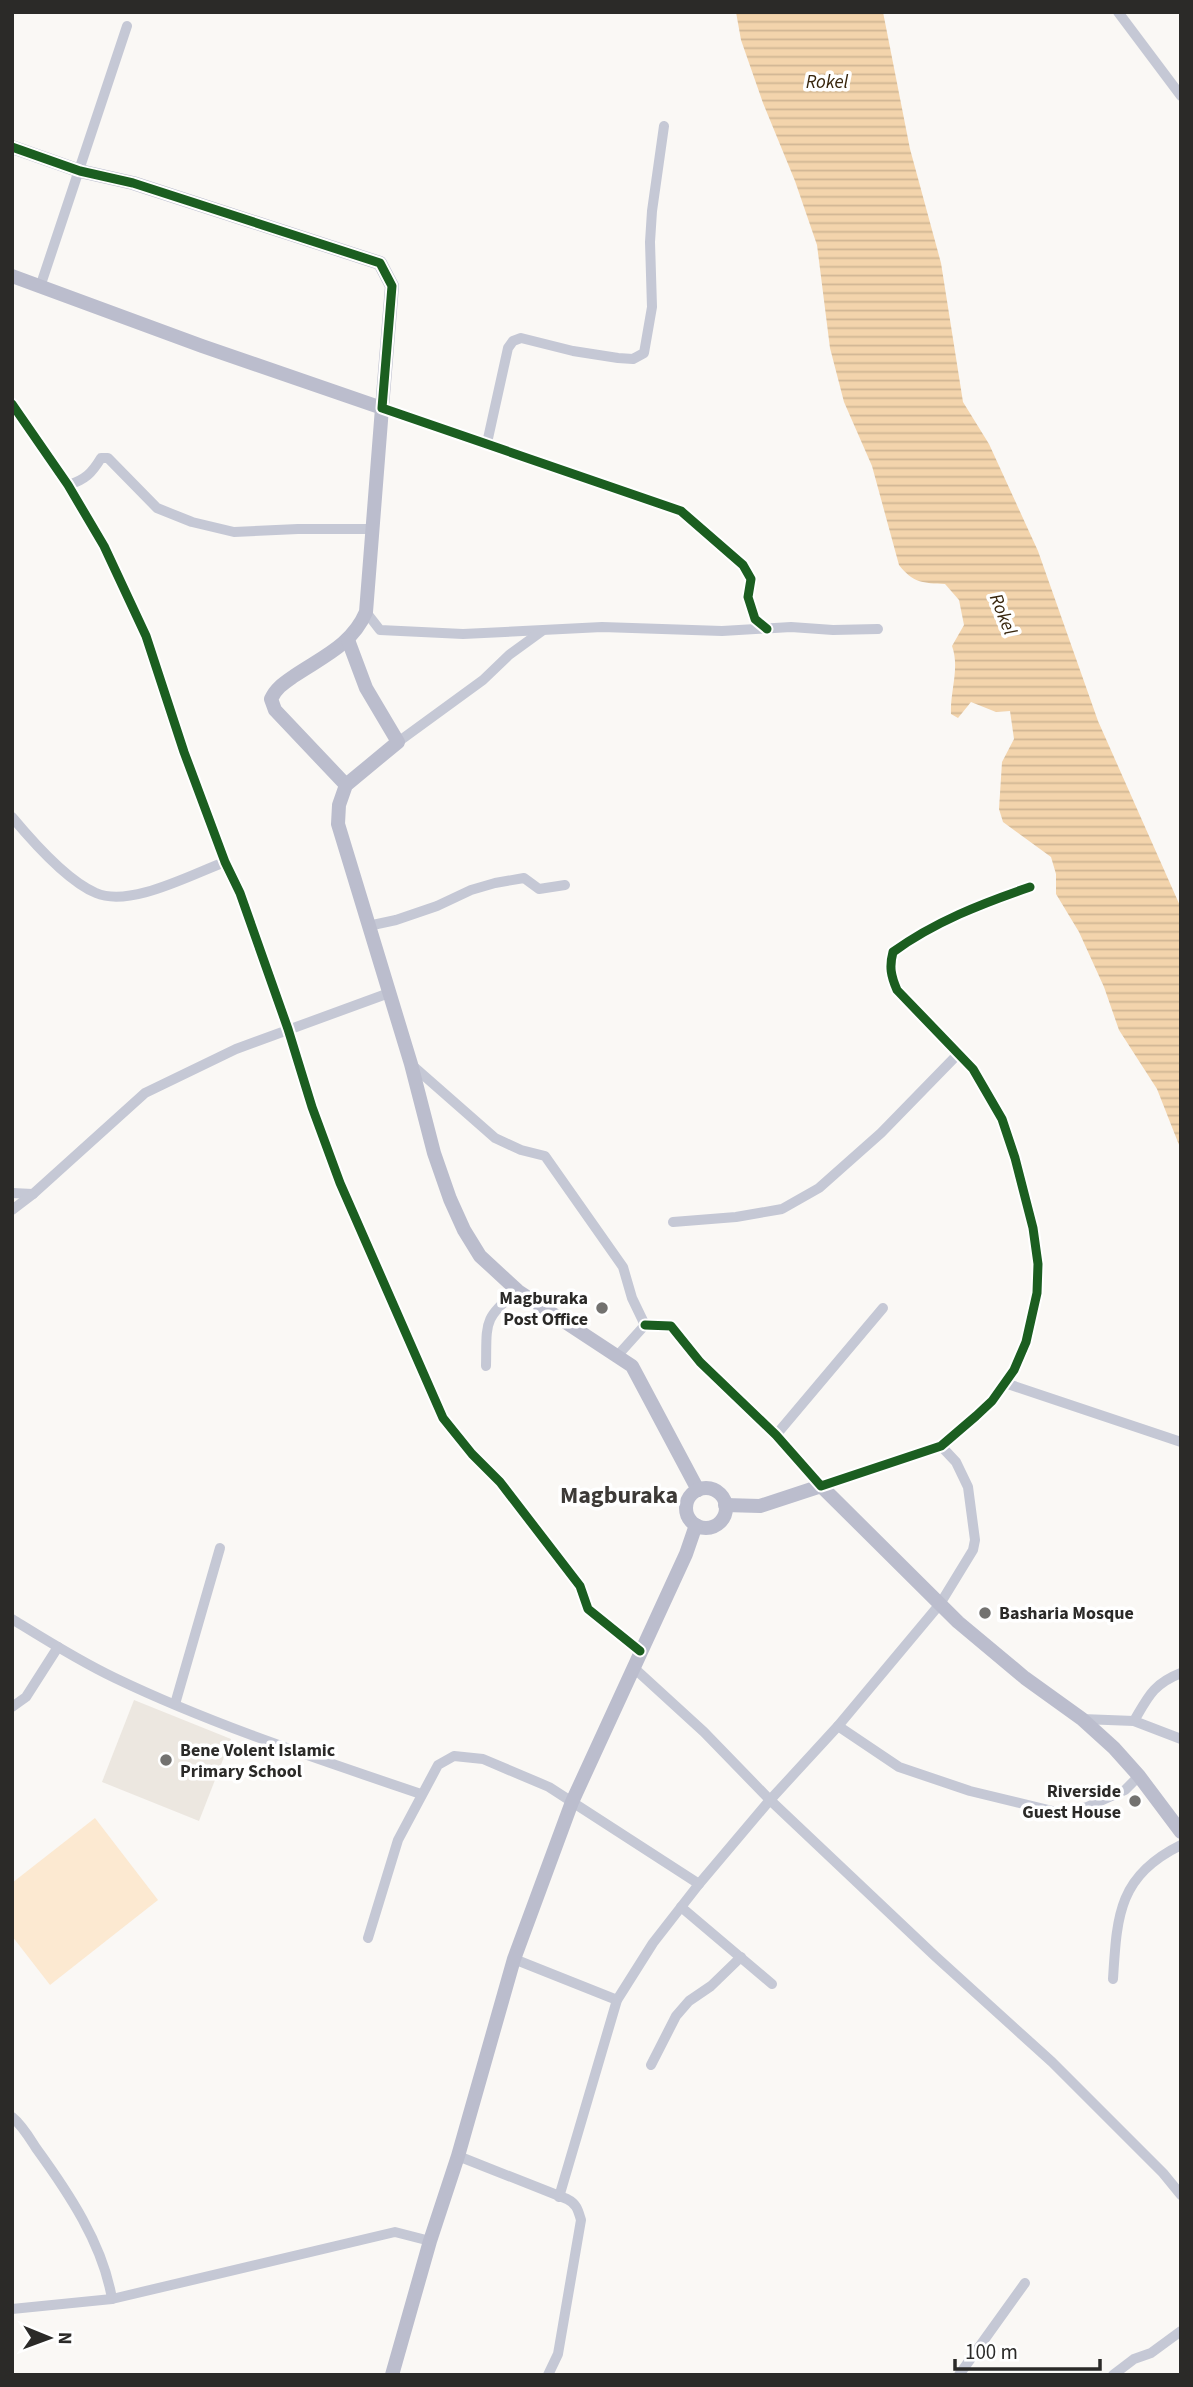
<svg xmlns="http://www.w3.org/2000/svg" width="1193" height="2387" viewBox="0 0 1193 2387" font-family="'Source Sans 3',sans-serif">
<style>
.built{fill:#ece7e0}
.pitch{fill:#fce9d1}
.water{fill:url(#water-rules)}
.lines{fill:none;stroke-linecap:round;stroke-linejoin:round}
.street{stroke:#c5c8d5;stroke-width:10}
.secondary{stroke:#bbbdcd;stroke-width:14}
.cycleway-casing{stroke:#fff;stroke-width:13}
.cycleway{stroke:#1b5e20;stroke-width:9}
.poi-dot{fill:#737270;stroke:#fff;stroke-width:2.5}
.labels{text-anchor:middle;stroke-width:7;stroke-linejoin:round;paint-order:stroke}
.poi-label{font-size:18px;font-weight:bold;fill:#2b2a28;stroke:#fff;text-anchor:end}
.water-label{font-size:19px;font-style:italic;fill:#38260d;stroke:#fff}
.district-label{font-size:24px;font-weight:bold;fill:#3d3a37;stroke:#fff}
</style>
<defs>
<pattern id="water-rules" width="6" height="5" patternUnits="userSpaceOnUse" patternTransform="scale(1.75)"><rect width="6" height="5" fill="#f3d4ac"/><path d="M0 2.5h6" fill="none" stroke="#d0b694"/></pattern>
</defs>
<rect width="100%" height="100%" fill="#faf8f5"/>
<polygon class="built" points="134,1700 231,1739 199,1821 102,1782"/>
<polygon class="pitch" points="95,1818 158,1900 50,1985 12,1936 12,1883"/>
<path class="water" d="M 736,12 L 883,12 L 910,149 L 941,263 L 963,402 L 989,444 L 1038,551 L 1098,721 L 1181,908 L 1181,1150 L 1157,1089 L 1119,1030 L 1104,987 L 1079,932 L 1056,894 L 1056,874 L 1051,857 L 1003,822 L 999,809 L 1002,762 L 1014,739 L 1010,711 L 996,712 L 971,702 L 958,718 L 951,714 C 950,691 960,668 952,646 L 964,625 L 959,600 L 945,584 C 923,583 913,583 899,565 L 872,466 L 844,402 L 830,348 L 817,245 L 795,181 L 763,103 L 741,40 Z"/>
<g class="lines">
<g class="street">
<polyline points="1118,12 1181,96"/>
<polyline points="40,287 127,26"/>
<polyline points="12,404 68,485 104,546 146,636 184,752 225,862 240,893 288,1029 312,1107 340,1183 443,1418 472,1454 500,1482 580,1586 588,1609 640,1651"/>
<polyline points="382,408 681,511 743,565 751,579 748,597 755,619 767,629"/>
<polyline points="487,443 508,348 513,341 521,338 573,351 618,358 633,359 644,353 652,307 650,242 652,211 664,126"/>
<path d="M 68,485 C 85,480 92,473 101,458 L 108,458 L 157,508 L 192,522 L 234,532 L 298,529 L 372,529"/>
<polyline points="366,612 380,630 463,634 602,627 722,631 791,627 833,630 878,629"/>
<polyline points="398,742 483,680 509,655 542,631"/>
<path d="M 12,817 C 32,841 67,881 96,893 C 130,908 192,874 225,862"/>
<polyline points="368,926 396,920 437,906 471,890 495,883 524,878 539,889 565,885"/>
<polyline points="413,1066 495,1138 521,1150 545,1156 623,1267 632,1298 645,1325 618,1355"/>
<polyline points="12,1193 33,1194"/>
<polyline points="12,1210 33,1194 145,1093 236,1049 389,993"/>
<polyline points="673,1222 736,1217 782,1209 819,1188 881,1133 959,1053"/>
<path d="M 645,1325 L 671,1326 L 700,1362 L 776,1435 L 821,1486 L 941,1446 L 976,1416 L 992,1401 L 1014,1370 L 1026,1342 L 1037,1293 L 1038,1264 L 1033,1228 L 1015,1158 L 1002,1119 L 973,1069 L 897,990 C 891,976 889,967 893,952 C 934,922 983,903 1030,887"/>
<path d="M 486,1366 C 487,1324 482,1318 518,1291"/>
<polyline points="1005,1383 1181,1442"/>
<polyline points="776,1435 883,1308"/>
<path d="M 12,1619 C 46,1640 79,1661 115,1678 C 213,1725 318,1759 421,1794"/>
<polyline points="634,1668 704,1732 770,1800 935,1956 1052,2062 1163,2173 1181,2195"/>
<polyline points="175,1704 220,1548"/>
<polyline points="12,1707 26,1697 58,1647"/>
<polyline points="1082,1719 1134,1721 1181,1739"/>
<path d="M 1134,1721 C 1148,1697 1153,1684 1181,1673"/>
<polyline points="838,1726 899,1767 970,1791 1061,1813 1087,1807 1125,1790 1139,1776"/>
<polyline points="681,1907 772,1984"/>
<polyline points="368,1938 398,1840 438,1765 454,1756 483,1759 549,1787 699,1884"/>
<polyline points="514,1959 617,2000"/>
<path d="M 1113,1979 C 1117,1916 1118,1876 1181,1845"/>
<polyline points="651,2065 676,2016 689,2001 711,1986 741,1957"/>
<path d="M 12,2117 C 22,2125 29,2137 36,2148 C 68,2192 103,2244 112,2299"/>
<path d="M 458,2156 L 567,2199 C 577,2204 578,2210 581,2220 L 558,2354 L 548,2375"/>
<polyline points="559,2197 617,2000 653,1943 699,1884 770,1800 838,1726 940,1604 973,1550 975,1540 968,1487 956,1462 941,1446"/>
<polyline points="12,2309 112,2299 395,2232 430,2241"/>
<polyline points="959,2375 1025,2283"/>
<polyline points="1113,2375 1134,2359 1151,2353 1181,2331"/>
</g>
<g class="secondary">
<polyline points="12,147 80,171 133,183 380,263 392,286 382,408"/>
<path d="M 12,276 L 202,346 L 382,408 L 366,612 C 352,645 322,657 294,676 C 284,683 276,688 271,699 L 275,710 L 346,785"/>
<polyline points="348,640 366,688 398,742 346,785 339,805 338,824 411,1064 434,1153 450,1199 464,1230 480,1256 518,1291 632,1366 698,1490"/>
<circle cx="706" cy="1508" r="20"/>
<polyline points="725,1505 760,1506 821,1486 958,1622 1025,1678 1082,1719 1114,1748 1139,1776 1181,1832"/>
<polyline points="392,2375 430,2241 458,2156 514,1959 572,1802 686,1554 696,1525"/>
</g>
<g class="cycleway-casing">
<g id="cycleway">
<polyline points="12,147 80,171 133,183 380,263 392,286 382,408 681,511 743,565 751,579 748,597 755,619 767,629"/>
<polyline points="12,404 68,485 104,546 146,636 184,752 225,862 240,893 288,1029 312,1107 340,1183 443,1418 472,1454 500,1482 580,1586 588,1609 640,1651"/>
<path d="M 645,1325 L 671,1326 L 700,1362 L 776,1435 L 821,1486 L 941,1446 L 976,1416 L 992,1401 L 1014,1370 L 1026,1342 L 1037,1293 L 1038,1264 L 1033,1228 L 1015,1158 L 1002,1119 L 973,1069 L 897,990 C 891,976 889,967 893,952 C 934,922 983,903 1030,887"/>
</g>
</g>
<use href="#cycleway" class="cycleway"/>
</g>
<g class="poi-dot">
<circle cx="602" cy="1308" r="7"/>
<circle cx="985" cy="1613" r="7"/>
<circle cx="166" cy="1760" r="7"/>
<circle cx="1135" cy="1801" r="7"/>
</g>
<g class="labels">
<g class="poi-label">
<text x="588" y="1304">Magburaka<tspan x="588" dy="21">Post Office</tspan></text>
<text x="999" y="1619" text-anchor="start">Basharia Mosque</text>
<text x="180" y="1756" text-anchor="start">Bene Volent Islamic<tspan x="180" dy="21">Primary School</tspan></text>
<text x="1121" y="1797">Riverside<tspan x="1121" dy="21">Guest House</tspan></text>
</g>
<g class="water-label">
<text x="827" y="88">Rokel</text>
<text transform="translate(1004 614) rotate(68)" y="7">Rokel</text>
</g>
<g class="district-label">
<text x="619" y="1503">Magburaka</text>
</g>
</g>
<rect width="1193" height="2387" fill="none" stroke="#2b2a28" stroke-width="28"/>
<g transform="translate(49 2338) rotate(91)" stroke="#ffffff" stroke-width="5" paint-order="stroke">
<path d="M0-5L12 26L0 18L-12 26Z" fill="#2b2a28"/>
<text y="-10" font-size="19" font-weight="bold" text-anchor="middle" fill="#2b2a28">N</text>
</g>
<path d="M955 2359v10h145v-10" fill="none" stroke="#2b2a28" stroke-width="3.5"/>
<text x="965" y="2359" font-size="21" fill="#2b2a28" stroke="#ffffff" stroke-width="5" paint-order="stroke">100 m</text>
</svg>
